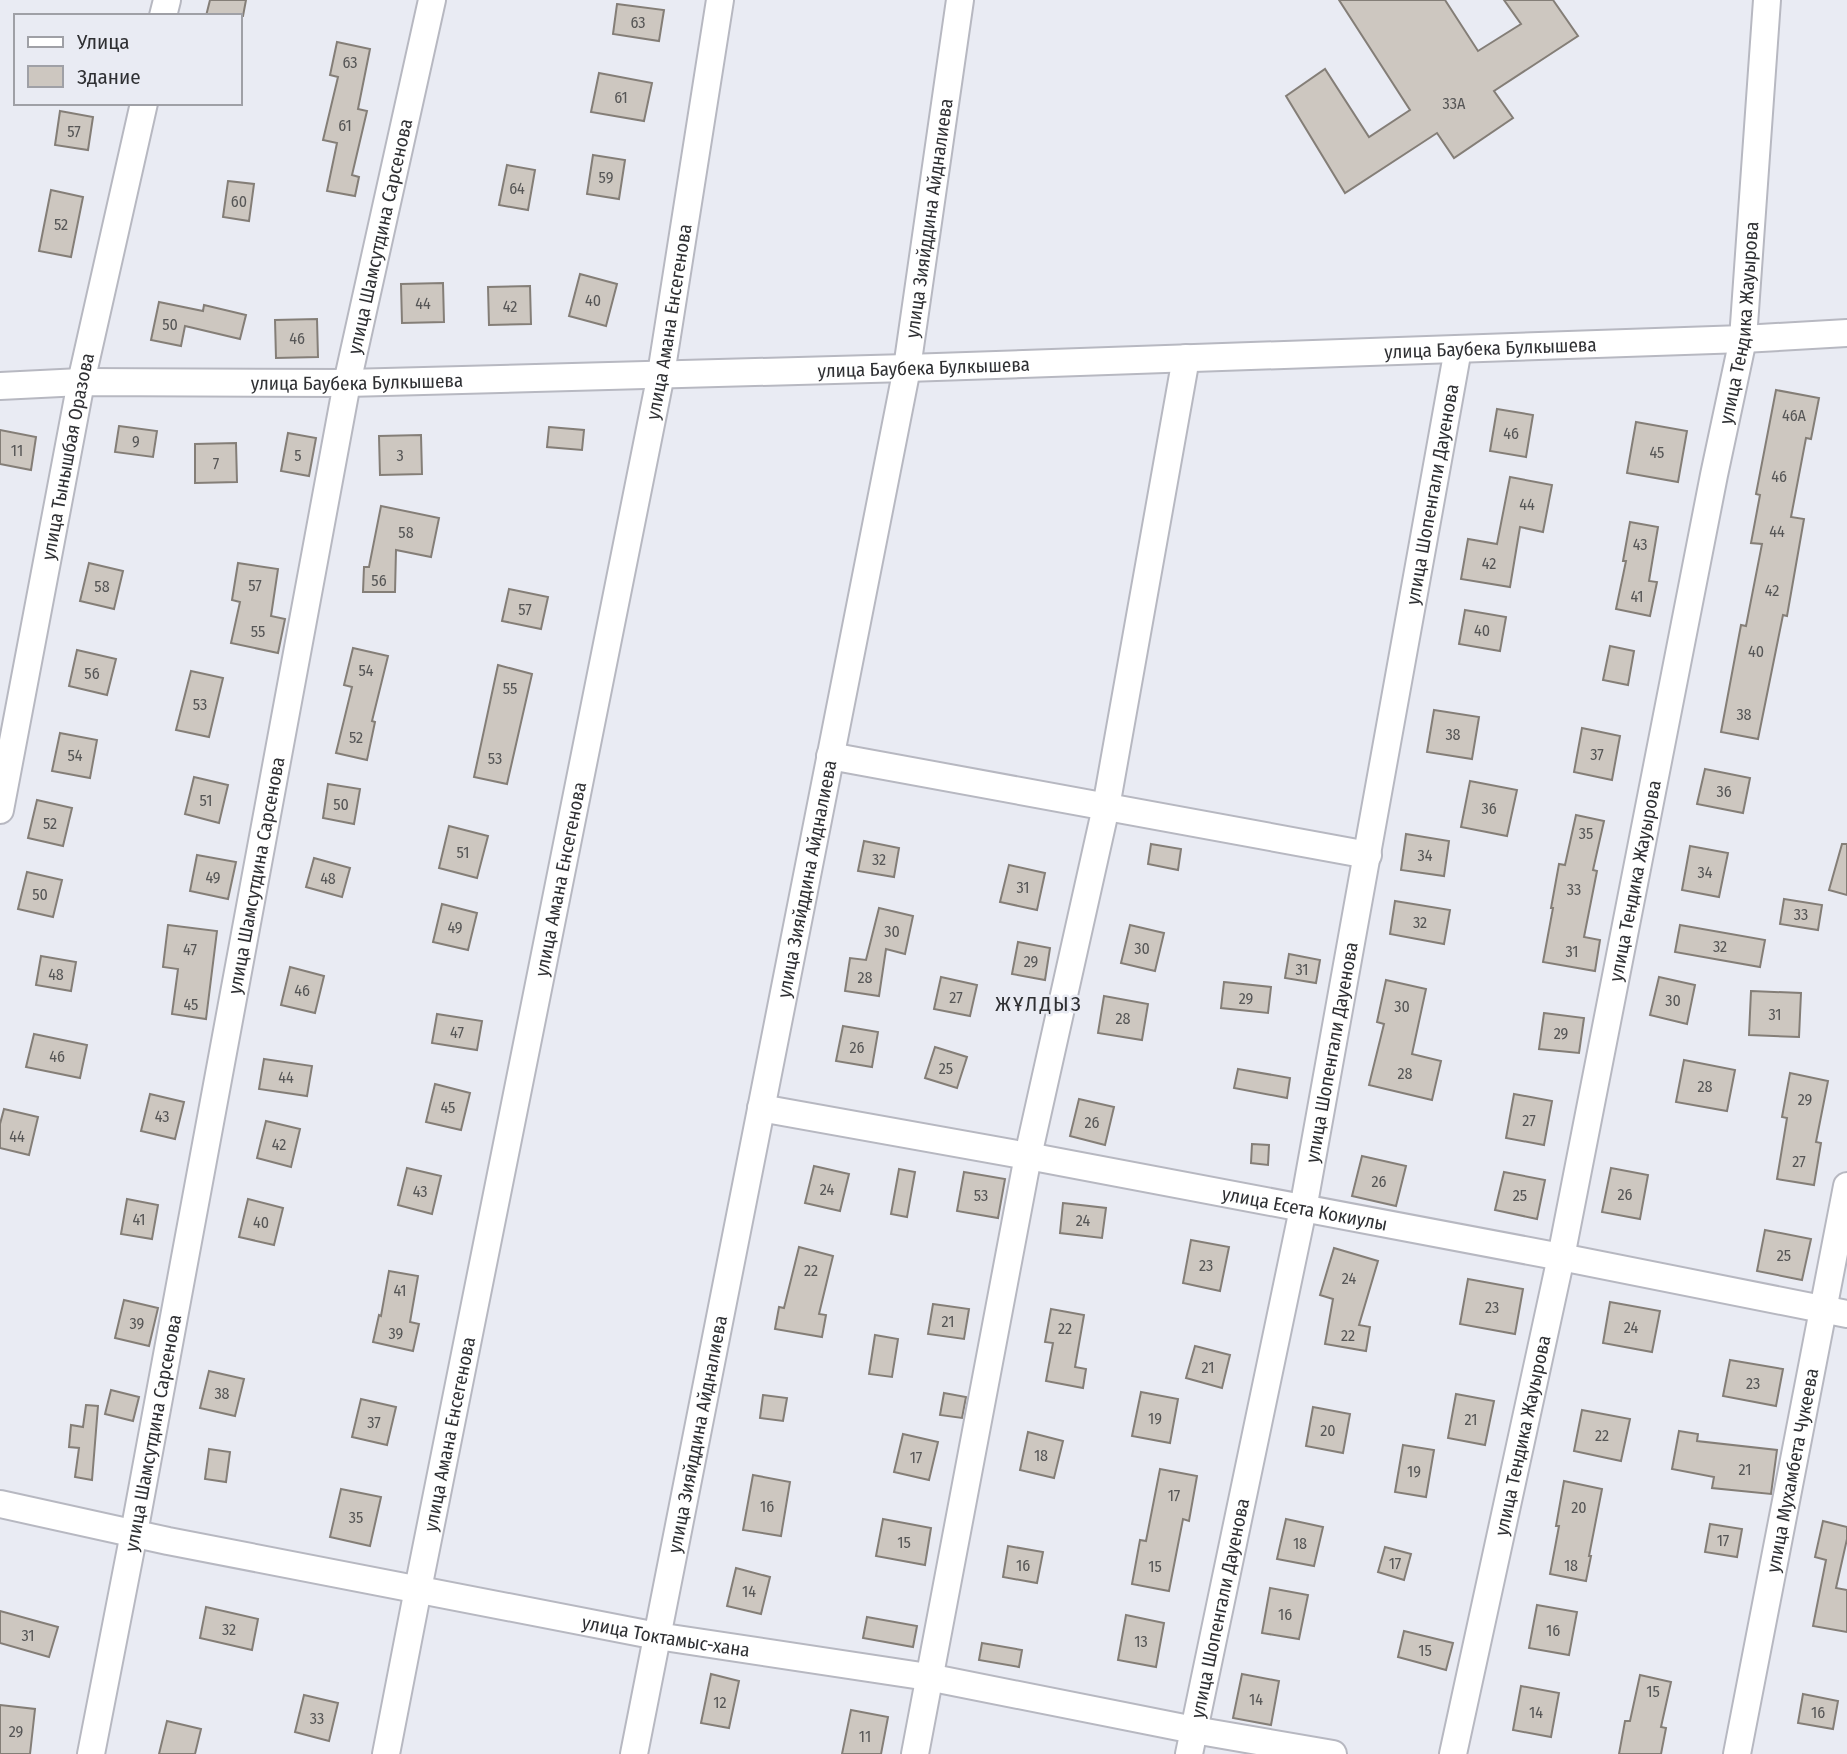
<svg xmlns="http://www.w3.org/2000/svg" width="1847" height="1754" viewBox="0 0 1847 1754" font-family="'Fira Sans Condensed',sans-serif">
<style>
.building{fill:#cdc7c0;stroke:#847e77;stroke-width:2}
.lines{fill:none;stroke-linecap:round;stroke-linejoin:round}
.minor-casing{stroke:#b7b8c1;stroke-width:30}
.minor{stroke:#fff;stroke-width:26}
.labels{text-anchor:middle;stroke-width:5;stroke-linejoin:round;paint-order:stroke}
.number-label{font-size:16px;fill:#565656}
.street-label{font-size:19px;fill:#2f3033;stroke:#e9ebf3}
.neighbourhood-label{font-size:21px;letter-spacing:2px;fill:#2f3033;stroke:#e9ebf3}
</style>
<rect width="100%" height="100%" fill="#e9ebf3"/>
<g class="building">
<polygon points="210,0 246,0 243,16 206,16"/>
<polygon points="1339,0 1445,0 1478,51 1521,24 1504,0 1553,0 1578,36 1494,91 1513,118 1454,158 1437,133 1345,193 1286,96 1325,69 1369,137 1410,110"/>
<polygon points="617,4 664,10 659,41 613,34"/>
<polygon points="337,42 370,49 358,109 367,111 352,175 359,177 355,196 327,191 337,143 323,140 338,77 330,75"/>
<polygon points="599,73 652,83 644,121 591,112"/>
<polygon points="60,111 93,117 88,150 55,145"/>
<polygon points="593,155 625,160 619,199 587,194"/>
<polygon points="507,165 535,170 528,210 499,205"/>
<polygon points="228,181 254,184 249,221 223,217"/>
<polygon points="51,190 83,197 71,257 39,251"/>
<polygon points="580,274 617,284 606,326 569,316"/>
<polygon points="443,283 444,322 402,323 401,284"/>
<polygon points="530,286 531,324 489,325 488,287"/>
<polygon points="159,302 203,311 204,305 246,315 240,339 185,326 181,346 151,340"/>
<polygon points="317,319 318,357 276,358 275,320"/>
<polygon points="1776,390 1819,398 1811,439 1806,438 1791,517 1804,519 1794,576 1787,616 1783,615 1758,739 1721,732 1741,625 1746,626 1762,544 1751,543 1760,495 1756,494"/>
<polygon points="1497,409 1533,415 1526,457 1490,451"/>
<polygon points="1636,422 1687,431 1678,482 1627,473"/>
<polygon points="119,426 157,431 153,457 115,452"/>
<polygon points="549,427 584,430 582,450 547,447"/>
<polygon points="0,430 36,437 31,470 0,464"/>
<polygon points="288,433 316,438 309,476 281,471"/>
<polygon points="421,435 422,474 380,475 379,436"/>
<polygon points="236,443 237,482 195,483 195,444"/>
<polygon points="1510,477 1552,485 1543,532 1520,527 1510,587 1461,579 1468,539 1497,544"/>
<polygon points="381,506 439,518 431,557 396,550 395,592 363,592 364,567 369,567"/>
<polygon points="1630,522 1658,527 1649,581 1657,582 1650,616 1616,609 1626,561 1623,561"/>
<polygon points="89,563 123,571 114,609 80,601"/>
<polygon points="238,563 278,569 271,616 285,619 278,653 231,643 240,602 232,600"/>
<polygon points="509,589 548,597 541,629 502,621"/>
<polygon points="1465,610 1506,617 1500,651 1459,644"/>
<polygon points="1610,646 1634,651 1628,685 1603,680"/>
<polygon points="353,648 388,656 372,721 375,722 367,760 336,753 352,687 344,685"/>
<polygon points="77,650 116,659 107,695 69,686"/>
<polygon points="498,665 532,674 507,784 474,777"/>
<polygon points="191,671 223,678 209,737 176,730"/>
<polygon points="1434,710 1479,717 1472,759 1427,752"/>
<polygon points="1582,728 1620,736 1612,780 1574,772"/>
<polygon points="60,733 97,740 90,778 52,771"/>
<polygon points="1705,769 1750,778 1743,813 1697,804"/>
<polygon points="194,777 228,785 219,823 185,814"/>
<polygon points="1470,781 1517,790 1507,836 1461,827"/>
<polygon points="328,784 360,789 354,824 323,818"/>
<polygon points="37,800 72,808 63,846 28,838"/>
<polygon points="1576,815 1604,821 1593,870 1597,871 1584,937 1600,940 1595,971 1543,962 1553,908 1551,908 1559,864 1565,865"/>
<polygon points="449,826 488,836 477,878 439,868"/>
<polygon points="1406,834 1449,841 1444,876 1401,870"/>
<polygon points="864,841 899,848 894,877 858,871"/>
<polygon points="1151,844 1181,849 1178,870 1148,864"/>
<polygon points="1842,844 1847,844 1847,895 1829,890"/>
<polygon points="1690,846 1728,853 1719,897 1682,890"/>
<polygon points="197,855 236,862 228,899 190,891"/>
<polygon points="314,858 350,868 342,897 306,887"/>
<polygon points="1009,865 1045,873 1037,910 1000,902"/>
<polygon points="27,872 62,880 53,917 18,909"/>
<polygon points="1784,899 1822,905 1818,930 1780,924"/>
<polygon points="1395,901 1450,910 1444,944 1390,934"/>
<polygon points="442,904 477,913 468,950 433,942"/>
<polygon points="879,908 913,916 905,954 886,949 879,996 845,991 850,958 866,960"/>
<polygon points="168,925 217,931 206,1019 172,1014 178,969 163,967"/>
<polygon points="1130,925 1164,933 1155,971 1121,963"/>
<polygon points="1680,925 1765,940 1760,967 1675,952"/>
<polygon points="1018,942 1050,948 1045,980 1012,974"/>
<polygon points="1289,954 1320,960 1316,983 1285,978"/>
<polygon points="41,956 76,962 71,991 36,985"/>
<polygon points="290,967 324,976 315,1013 281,1005"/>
<polygon points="941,977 977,985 970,1016 934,1009"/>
<polygon points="1659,977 1695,985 1687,1024 1650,1015"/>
<polygon points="1386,980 1426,989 1412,1054 1441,1061 1432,1100 1369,1085 1384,1024 1377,1022"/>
<polygon points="1224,982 1271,987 1268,1013 1221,1008"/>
<polygon points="1751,991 1801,993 1799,1037 1749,1035"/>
<polygon points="1104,996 1148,1004 1142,1040 1098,1033"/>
<polygon points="1544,1013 1584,1018 1579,1053 1539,1049"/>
<polygon points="437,1014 482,1021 477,1050 432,1043"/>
<polygon points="843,1026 878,1032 872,1067 836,1061"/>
<polygon points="34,1034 87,1045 80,1078 26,1067"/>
<polygon points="935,1047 967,1057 957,1088 925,1078"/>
<polygon points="264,1059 312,1066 307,1096 259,1089"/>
<polygon points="1684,1060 1735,1070 1727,1111 1676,1102"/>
<polygon points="1238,1069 1290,1078 1287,1098 1234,1088"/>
<polygon points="1790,1073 1828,1081 1816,1142 1821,1143 1814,1185 1777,1179 1787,1118 1782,1117"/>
<polygon points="435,1084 470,1093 461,1130 426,1122"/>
<polygon points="150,1094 184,1102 175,1139 141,1131"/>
<polygon points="1514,1094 1552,1101 1544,1145 1506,1138"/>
<polygon points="1079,1099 1114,1107 1105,1145 1070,1136"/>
<polygon points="4,1109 38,1117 29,1155 0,1148 0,1124"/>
<polygon points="266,1121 300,1129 291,1167 257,1158"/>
<polygon points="1252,1144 1269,1145 1268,1165 1251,1163"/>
<polygon points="1362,1156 1406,1166 1396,1206 1352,1196"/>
<polygon points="814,1166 849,1174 840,1211 805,1203"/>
<polygon points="407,1168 441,1176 432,1214 398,1205"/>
<polygon points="1611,1168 1648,1175 1640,1219 1602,1212"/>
<polygon points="899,1169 915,1172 907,1217 891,1214"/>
<polygon points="964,1172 1005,1179 998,1218 957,1211"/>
<polygon points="1504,1172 1545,1180 1537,1219 1495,1210"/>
<polygon points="127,1199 158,1205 152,1239 121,1234"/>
<polygon points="248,1199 283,1208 274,1245 239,1237"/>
<polygon points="1063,1203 1106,1208 1102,1238 1060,1233"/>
<polygon points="1765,1230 1811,1239 1802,1280 1757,1271"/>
<polygon points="1191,1240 1229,1247 1220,1291 1183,1283"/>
<polygon points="799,1247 833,1256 819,1314 826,1315 822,1337 775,1329 779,1307 784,1308"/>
<polygon points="1334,1248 1378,1261 1359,1325 1370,1327 1366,1351 1325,1344 1333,1299 1320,1295"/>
<polygon points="389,1271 418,1276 410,1322 419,1324 413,1351 373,1342 379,1315 381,1316"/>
<polygon points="1468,1279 1523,1289 1515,1334 1460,1324"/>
<polygon points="124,1300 158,1308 149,1346 115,1338"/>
<polygon points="1610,1302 1660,1311 1652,1352 1603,1343"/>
<polygon points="933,1304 969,1309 964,1339 928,1334"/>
<polygon points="1051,1309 1084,1315 1075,1367 1086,1369 1083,1388 1046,1381 1053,1343 1045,1342"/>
<polygon points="875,1335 898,1339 892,1377 869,1374"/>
<polygon points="1195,1346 1230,1355 1222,1388 1186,1378"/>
<polygon points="1730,1360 1783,1369 1776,1406 1723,1396"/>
<polygon points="209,1371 244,1379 235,1416 200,1408"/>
<polygon points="111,1390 139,1397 133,1421 105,1414"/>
<polygon points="1141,1392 1178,1399 1170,1443 1132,1436"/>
<polygon points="944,1393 966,1397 962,1418 940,1415"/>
<polygon points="1456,1394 1494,1401 1485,1445 1448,1438"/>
<polygon points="763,1395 787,1398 783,1421 760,1418"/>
<polygon points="361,1399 396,1407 387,1445 352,1437"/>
<polygon points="86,1405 98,1406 92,1480 75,1477 79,1448 69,1447 71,1425 83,1427"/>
<polygon points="1313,1407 1350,1414 1343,1453 1306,1446"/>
<polygon points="1582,1410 1630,1419 1621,1461 1574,1451"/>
<polygon points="1679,1431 1698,1434 1697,1441 1777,1450 1771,1494 1712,1488 1714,1477 1672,1469"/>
<polygon points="1028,1432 1063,1441 1054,1478 1020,1470"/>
<polygon points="903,1434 938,1442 929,1480 894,1472"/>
<polygon points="1403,1445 1434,1450 1426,1497 1395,1492"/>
<polygon points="209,1449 230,1452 226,1482 205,1479"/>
<polygon points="1160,1469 1197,1476 1189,1521 1183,1519 1169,1591 1132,1584 1140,1540 1146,1541"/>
<polygon points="753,1475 790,1482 781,1536 743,1530"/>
<polygon points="1564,1481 1602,1489 1589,1556 1591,1556 1586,1581 1550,1574 1559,1526 1556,1526"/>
<polygon points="341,1489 381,1497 370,1546 330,1537"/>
<polygon points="883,1519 931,1528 925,1565 876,1556"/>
<polygon points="1286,1519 1323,1527 1314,1566 1277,1559"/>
<polygon points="1823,1521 1847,1527 1847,1539 1836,1588 1847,1590 1847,1632 1813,1626 1826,1560 1815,1557"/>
<polygon points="1710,1524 1742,1529 1737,1557 1705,1552"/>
<polygon points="1008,1546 1043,1552 1037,1583 1003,1577"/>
<polygon points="1385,1547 1411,1554 1404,1580 1378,1572"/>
<polygon points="736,1568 770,1577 761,1614 727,1606"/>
<polygon points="1270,1588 1308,1595 1299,1639 1262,1633"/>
<polygon points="1537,1605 1577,1612 1569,1655 1529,1648"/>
<polygon points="206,1607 258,1619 252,1650 200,1638"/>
<polygon points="0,1611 58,1627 49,1657 0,1643"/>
<polygon points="1126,1615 1164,1623 1156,1667 1118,1660"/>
<polygon points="867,1617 917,1626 913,1647 863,1638"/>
<polygon points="1404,1631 1453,1643 1446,1670 1398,1657"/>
<polygon points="982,1643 1022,1650 1019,1667 979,1660"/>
<polygon points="711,1674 739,1681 729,1728 701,1723"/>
<polygon points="1242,1674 1279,1681 1271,1725 1233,1718"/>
<polygon points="1640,1675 1671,1682 1661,1727 1666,1728 1661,1754 1619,1754 1625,1721 1630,1721"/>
<polygon points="1521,1686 1559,1693 1551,1737 1513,1730"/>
<polygon points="1803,1694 1838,1701 1833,1729 1798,1723"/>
<polygon points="304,1695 338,1703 329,1741 295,1732"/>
<polygon points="0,1705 35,1709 30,1754 0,1754"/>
<polygon points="851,1710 888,1717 881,1754 842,1754"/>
<polygon points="167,1721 201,1729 195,1754 159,1754"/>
</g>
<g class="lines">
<g class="minor-casing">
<g id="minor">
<polyline points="163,16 167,0"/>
<path id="s1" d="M 0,386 L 81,382 L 347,383 L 907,368 L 1743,339 L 1847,333"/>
<polyline points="830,756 1368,855"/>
<path id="s2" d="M 0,810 L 81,382 L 144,103"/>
<path id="s3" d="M 761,1108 L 1028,1156 L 1561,1257 L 1847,1314"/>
<path id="s4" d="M 0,1504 L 168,1541 L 657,1636 L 928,1677 L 1194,1730 L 1333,1754"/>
<path id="s5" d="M 91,1754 L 134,1533 L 347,383 L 432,0"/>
<path id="s6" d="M 386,1754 L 418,1589 L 661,374 L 720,0"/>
<path id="s7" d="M 634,1754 L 907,368 L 960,0"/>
<polyline points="915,1754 1028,1156 1106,807 1186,358"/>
<path id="s8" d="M 1189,1754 L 1303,1209 L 1458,349"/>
<path id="s9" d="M 1453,1754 L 1561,1257 L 1714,475 L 1743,339 L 1767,0"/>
<path id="s10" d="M 1737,1754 L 1847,1186"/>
</g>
</g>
<use href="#minor" class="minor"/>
</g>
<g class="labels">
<g class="number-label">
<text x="638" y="28">63</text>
<text x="350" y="68">63</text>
<text x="621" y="103">61</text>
<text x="1454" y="109">33А</text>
<text x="345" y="131">61</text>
<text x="74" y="137">57</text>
<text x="606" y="183">59</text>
<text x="517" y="194">64</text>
<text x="239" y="207">60</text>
<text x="61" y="230">52</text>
<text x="593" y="306">40</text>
<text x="423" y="309">44</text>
<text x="510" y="312">42</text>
<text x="170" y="330">50</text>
<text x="297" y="344">46</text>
<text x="1794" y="421">46А</text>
<text x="1511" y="439">46</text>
<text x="136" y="447">9</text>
<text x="17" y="456">11</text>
<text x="1657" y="458">45</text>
<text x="298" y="461">5</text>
<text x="400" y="461">3</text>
<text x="216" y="469">7</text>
<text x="1779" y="482">46</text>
<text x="1527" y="510">44</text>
<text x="1777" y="537">44</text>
<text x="406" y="538">58</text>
<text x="1640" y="550">43</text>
<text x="1489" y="569">42</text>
<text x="379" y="586">56</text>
<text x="255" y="591">57</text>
<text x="102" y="592">58</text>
<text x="1772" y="596">42</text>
<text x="1637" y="602">41</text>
<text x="525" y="615">57</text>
<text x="1482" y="636">40</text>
<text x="258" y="637">55</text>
<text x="1756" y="657">40</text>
<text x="366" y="676">54</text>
<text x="92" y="679">56</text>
<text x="510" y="694">55</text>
<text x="200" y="710">53</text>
<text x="1744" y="720">38</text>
<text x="1453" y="740">38</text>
<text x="356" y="743">52</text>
<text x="1597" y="760">37</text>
<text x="75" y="761">54</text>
<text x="495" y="764">53</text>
<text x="1724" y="797">36</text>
<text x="206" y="806">51</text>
<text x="341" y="810">50</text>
<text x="1489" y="814">36</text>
<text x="50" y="829">52</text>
<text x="1586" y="839">35</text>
<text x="463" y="858">51</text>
<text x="1425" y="861">34</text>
<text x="879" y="865">32</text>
<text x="1705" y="878">34</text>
<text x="213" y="883">49</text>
<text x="328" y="884">48</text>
<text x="1023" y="893">31</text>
<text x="1574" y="895">33</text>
<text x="40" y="900">50</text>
<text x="1801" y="920">33</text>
<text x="1420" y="928">32</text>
<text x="455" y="933">49</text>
<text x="892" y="937">30</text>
<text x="1720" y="952">32</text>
<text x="1142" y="954">30</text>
<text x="190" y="955">47</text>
<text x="1572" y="957">31</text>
<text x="1031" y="967">29</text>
<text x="1302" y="975">31</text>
<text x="56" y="980">48</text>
<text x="865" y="983">28</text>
<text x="302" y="996">46</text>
<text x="956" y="1003">27</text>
<text x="1246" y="1004">29</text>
<text x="1673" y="1006">30</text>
<text x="191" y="1010">45</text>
<text x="1402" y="1012">30</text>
<text x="1775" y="1020">31</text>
<text x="1123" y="1024">28</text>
<text x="457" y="1038">47</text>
<text x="1561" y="1039">29</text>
<text x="857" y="1053">26</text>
<text x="57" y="1062">46</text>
<text x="946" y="1074">25</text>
<text x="1405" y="1079">28</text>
<text x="286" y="1083">44</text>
<text x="1705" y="1092">28</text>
<text x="1805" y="1105">29</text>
<text x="448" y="1113">45</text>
<text x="162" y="1122">43</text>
<text x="1529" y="1126">27</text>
<text x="1092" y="1128">26</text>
<text x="17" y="1142">44</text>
<text x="279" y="1150">42</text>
<text x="1799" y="1167">27</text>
<text x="1379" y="1187">26</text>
<text x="827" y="1195">24</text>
<text x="420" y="1197">43</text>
<text x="1625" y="1200">26</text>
<text x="981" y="1201">53</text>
<text x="1520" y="1201">25</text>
<text x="139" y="1225">41</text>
<text x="1083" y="1226">24</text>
<text x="261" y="1228">40</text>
<text x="1784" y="1261">25</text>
<text x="1206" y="1271">23</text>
<text x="811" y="1276">22</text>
<text x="1349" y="1284">24</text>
<text x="400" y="1296">41</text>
<text x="1492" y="1313">23</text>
<text x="948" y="1327">21</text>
<text x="137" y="1329">39</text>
<text x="1631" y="1333">24</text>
<text x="1065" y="1334">22</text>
<text x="396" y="1339">39</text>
<text x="1348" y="1341">22</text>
<text x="1208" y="1373">21</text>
<text x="1753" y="1389">23</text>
<text x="222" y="1399">38</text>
<text x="1155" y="1424">19</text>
<text x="1471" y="1425">21</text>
<text x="374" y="1428">37</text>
<text x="1328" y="1436">20</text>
<text x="1602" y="1441">22</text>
<text x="1041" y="1461">18</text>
<text x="916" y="1463">17</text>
<text x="1745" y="1475">21</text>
<text x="1414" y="1477">19</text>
<text x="1174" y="1501">17</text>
<text x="767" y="1512">16</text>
<text x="1579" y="1513">20</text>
<text x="356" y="1523">35</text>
<text x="1723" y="1546">17</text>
<text x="904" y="1548">15</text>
<text x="1300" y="1549">18</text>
<text x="1395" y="1569">17</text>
<text x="1023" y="1571">16</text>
<text x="1571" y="1571">18</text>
<text x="1155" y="1572">15</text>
<text x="749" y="1597">14</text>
<text x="1285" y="1620">16</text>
<text x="229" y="1635">32</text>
<text x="1553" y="1636">16</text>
<text x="28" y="1641">31</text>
<text x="1141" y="1647">13</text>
<text x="1425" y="1656">15</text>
<text x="1653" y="1697">15</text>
<text x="1256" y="1705">14</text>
<text x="720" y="1708">12</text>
<text x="1536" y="1718">14</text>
<text x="1818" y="1718">16</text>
<text x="317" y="1724">33</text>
<text x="16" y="1737">29</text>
<text x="865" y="1742">11</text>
</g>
<g class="street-label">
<text dy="7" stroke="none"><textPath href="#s7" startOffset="1564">улица Зияйддина Айдналиева</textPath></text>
<text dy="7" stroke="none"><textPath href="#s5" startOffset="1545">улица Шамсутдина Сарсенова</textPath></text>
<text dy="7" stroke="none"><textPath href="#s6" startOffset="1460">улица Амана Енсегенова</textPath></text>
<text dy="7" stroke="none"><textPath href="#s9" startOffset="1460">улица Тендика Жауырова</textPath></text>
<text dy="7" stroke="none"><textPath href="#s1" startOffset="1491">улица Баубека Булкышева</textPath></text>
<text dy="7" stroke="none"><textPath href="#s1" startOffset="924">улица Баубека Булкышева</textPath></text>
<text dy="7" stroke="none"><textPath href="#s1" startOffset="357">улица Баубека Булкышева</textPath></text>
<text dy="7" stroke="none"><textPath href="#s2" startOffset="360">улица Тынышбая Оразова</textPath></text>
<text dy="7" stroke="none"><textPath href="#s8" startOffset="1283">улица Шопенгали Дауенова</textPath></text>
<text dy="7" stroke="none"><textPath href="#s5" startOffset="894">улица Шамсутдина Сарсенова</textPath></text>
<text dy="7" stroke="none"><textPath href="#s6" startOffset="892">улица Амана Енсегенова</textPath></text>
<text dy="7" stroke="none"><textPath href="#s7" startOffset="892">улица Зияйддина Айдналиева</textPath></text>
<text dy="7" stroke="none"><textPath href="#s9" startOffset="892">улица Тендика Жауырова</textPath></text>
<text dy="7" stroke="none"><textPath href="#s8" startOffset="716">улица Шопенгали Дауенова</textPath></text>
<text dy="7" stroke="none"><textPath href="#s3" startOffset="553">улица Есета Кокиулы</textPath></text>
<text dy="7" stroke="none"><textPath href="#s5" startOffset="327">улица Шамсутдина Сарсенова</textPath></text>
<text dy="7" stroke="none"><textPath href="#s6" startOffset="326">улица Амана Енсегенова</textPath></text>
<text dy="7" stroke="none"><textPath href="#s7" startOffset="326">улица Зияйддина Айдналиева</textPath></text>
<text dy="7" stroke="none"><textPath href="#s9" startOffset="326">улица Тендика Жауырова</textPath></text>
<text dy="7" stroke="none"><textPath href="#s10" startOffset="289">улица Мухамбета Чукеева</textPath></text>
<text dy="7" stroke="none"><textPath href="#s8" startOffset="149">улица Шопенгали Дауенова</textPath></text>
<text dy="7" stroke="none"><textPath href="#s4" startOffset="679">улица Токтамыс-хана</textPath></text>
</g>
<g class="neighbourhood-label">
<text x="1039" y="1011">ЖҰЛДЫЗ</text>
</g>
</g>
<rect x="14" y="14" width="228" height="91" fill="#e9ebf3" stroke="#9fa0a6" stroke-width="2"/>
<rect x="28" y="37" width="35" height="10" fill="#ffffff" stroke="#9fa0a6" stroke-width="2"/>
<text x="77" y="49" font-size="21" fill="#2f3033">Улица</text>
<rect x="28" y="66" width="35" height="21" fill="#cdc7c0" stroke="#9fa0a6" stroke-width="2"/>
<text x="77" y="84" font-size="21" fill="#2f3033">Здание</text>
</svg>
